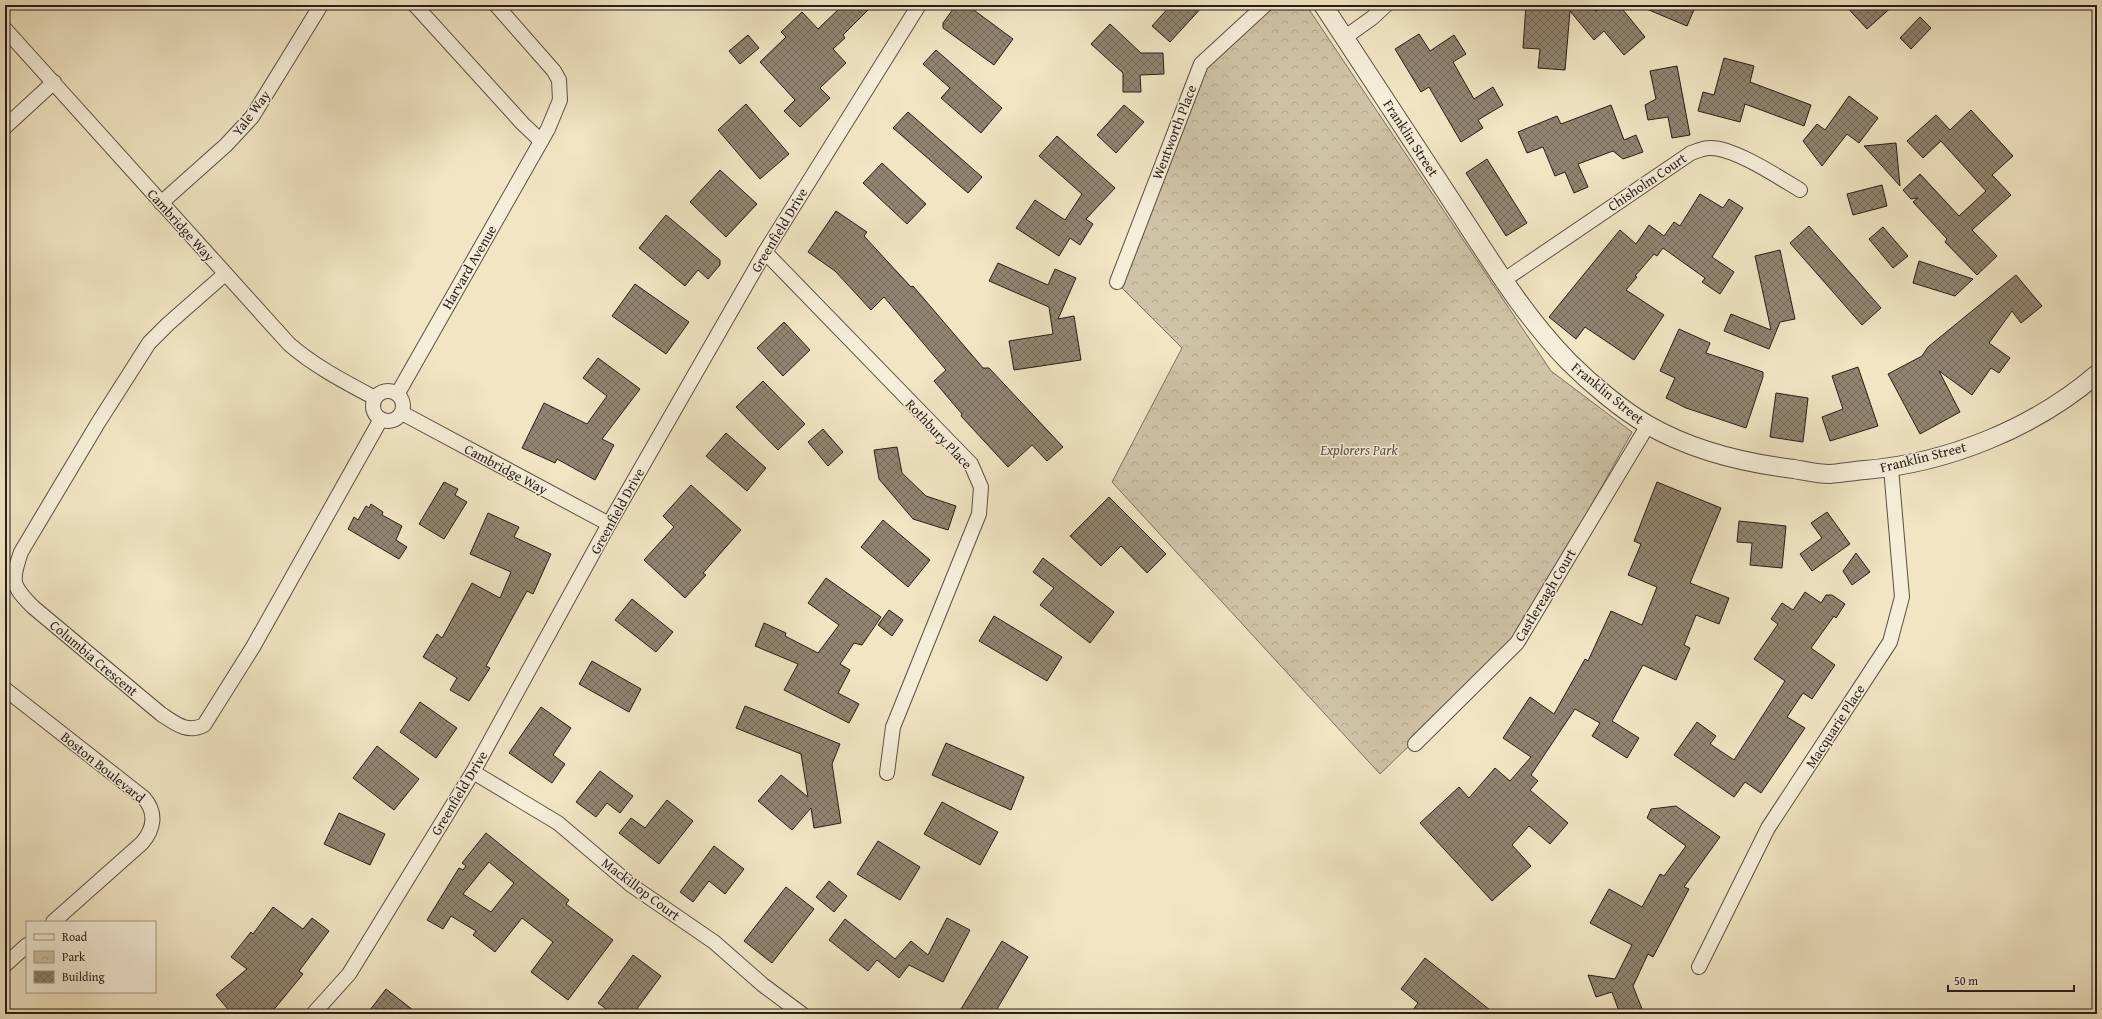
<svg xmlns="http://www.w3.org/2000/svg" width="2102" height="1019" viewBox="0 0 2102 1019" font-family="'Gentium Book Plus',serif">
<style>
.park{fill:url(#park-crowns);stroke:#7c7060}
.building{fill:url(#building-cross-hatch);stroke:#281d18;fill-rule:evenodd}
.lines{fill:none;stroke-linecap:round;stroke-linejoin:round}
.minor-casing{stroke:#5a4f43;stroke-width:16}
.tertiary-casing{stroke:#5a4f43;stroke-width:20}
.minor{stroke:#f6eed9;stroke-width:14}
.tertiary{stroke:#f6eed9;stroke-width:18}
.labels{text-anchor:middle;stroke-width:3;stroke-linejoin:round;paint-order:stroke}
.street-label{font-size:14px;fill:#281d18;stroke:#f6eed9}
.park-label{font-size:14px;font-style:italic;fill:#5a4f43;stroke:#f6eed9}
</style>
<defs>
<pattern id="park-crowns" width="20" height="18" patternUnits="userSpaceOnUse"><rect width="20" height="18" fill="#cfc3a7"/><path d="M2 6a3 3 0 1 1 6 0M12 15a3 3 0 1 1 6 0" fill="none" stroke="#b2a78f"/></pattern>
<pattern id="building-cross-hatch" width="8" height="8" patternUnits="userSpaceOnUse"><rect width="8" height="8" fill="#918571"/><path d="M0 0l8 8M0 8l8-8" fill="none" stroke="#766c5c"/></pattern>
</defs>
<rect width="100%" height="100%" fill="#f1e5c4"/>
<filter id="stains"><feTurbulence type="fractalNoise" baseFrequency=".005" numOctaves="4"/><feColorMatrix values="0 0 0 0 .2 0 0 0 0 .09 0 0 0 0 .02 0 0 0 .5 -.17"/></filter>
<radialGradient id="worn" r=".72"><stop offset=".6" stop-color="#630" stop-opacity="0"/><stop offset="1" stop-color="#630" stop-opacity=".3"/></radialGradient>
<polygon class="park" points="1256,5 1306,5 1551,371 1632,432 1516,642 1380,774 1112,482 1182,348 1118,284 1202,64"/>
<g class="building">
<polygon points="843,5 873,5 843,35 845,38 833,49 846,63 820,88 830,98 800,127 784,111 795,100 760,62 786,37 781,32 802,12 818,29"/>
<polygon points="956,5 967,5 1013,39 994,65 943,28 943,23"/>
<polygon points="1171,5 1204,5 1170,42 1152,26"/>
<polygon points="1526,5 1591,5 1596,11 1604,5 1619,5 1645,37 1624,55 1604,31 1594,40 1570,11 1565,70 1538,68 1540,49 1523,48"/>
<polygon points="1637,5 1696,5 1687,26"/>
<polygon points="1845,5 1894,5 1867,29"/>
<polygon points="1920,17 1931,28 1911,49 1900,38"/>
<polygon points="1110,24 1141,53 1163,53 1164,74 1140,75 1141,92 1123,92 1123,73 1091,44"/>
<polygon points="1419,34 1430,51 1454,35 1466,54 1453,62 1474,99 1493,87 1503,105 1478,120 1483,128 1461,142 1429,87 1421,92 1395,49"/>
<polygon points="748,35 759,48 740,64 729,51"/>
<polygon points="936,50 1002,108 981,133 941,98 950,88 923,64"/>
<polygon points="1724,58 1754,66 1750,82 1811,105 1804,126 1745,104 1740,122 1698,111 1703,92 1714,95"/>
<polygon points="1677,66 1690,135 1672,138 1668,117 1648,120 1645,105 1656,99 1650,71"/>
<polygon points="1849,96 1878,118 1859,143 1847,134 1822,166 1803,141 1817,124 1825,130"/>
<polygon points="746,104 789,154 760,179 718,130"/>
<polygon points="1124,105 1144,122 1116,153 1097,135"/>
<polygon points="1611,105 1624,140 1636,135 1643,152 1623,159 1613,151 1578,164 1588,187 1574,193 1565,172 1555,176 1543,147 1527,153 1518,132 1557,116 1561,124"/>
<polygon points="1971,110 2013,156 1992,175 2011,195 1972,230 1997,256 1977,275 1945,242 1947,239 1913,202 1918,198 1911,199 1903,190 1920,174 1959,216 1986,191 1941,141 1923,158 1907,141 1936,115 1950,130"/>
<polygon points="908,112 982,177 968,193 893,128"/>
<polygon points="1057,136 1115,188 1086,219 1093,224 1080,245 1070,238 1059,256 1016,228 1035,200 1065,220 1082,194 1039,156"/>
<polygon points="1896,143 1900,186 1864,146"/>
<polygon points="1487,159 1527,223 1506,236 1466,173"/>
<polygon points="882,163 926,204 907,224 863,183"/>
<polygon points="720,170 757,204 726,237 690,202"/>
<polygon points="1882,185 1887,206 1853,215 1847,194"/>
<polygon points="1700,194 1723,208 1729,199 1743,208 1712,257 1734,272 1720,294 1702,282 1705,278 1663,248 1657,256 1654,254 1635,276 1637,277 1626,290 1664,315 1634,360 1585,327 1576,339 1549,317 1620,230 1636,244 1649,225 1664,236 1674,222 1680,226"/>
<polygon points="836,211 867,232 864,236 911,287 913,286 983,368 989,368 1063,447 1047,461 1032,445 1008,467 961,416 962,414 934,381 946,370 884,297 871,310 835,271 808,252"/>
<polygon points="666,215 720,260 720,265 708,279 698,270 685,286 639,248"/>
<polygon points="1809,226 1881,308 1862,325 1790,243"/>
<polygon points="1883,227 1908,256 1893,268 1869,239"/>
<polygon points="1780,250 1795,319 1780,322 1769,349 1724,331 1731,314 1771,330 1755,256"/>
<polygon points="1919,261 1973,279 1955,296 1913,283"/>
<polygon points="998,263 1048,285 1055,269 1076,278 1058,319 1074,316 1081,360 1014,370 1009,341 1053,334 1049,307 989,281"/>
<polygon points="2016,275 2042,306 2021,323 2012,311 1989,343 2010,358 1999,373 1991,368 1972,395 1939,371 1960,412 1920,434 1888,374 1922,356 1928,347"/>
<polygon points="635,284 689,322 666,354 612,316"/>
<polygon points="784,322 810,350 783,376 757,348"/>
<polygon points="1679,329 1710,343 1706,353 1763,372 1763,377 1746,428 1686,408 1666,398 1675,378 1660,371"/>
<polygon points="598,358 640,389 602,439 614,445 595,480 557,459 555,463 522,448 544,403 587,424 607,396 583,378"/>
<polygon points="1858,367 1878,426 1830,441 1822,417 1843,409 1832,376"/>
<polygon points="763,381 805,424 778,450 736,407"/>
<polygon points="1776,393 1808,398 1803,442 1770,437"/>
<polygon points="823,429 843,452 828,466 808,442"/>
<polygon points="726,433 766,468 747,491 706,456"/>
<polygon points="897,447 902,473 926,496 956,506 948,530 913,519 879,479 874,450"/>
<polygon points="444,482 458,489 455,495 467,502 444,539 419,524"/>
<polygon points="1657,482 1721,508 1690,583 1729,598 1719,624 1696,615 1684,645 1690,648 1676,680 1643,665 1612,721 1639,738 1627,758 1592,736 1600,723 1575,709 1531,775 1538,781 1530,790 1568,823 1550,844 1529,826 1512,845 1531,866 1492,901 1420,823 1459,787 1469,798 1495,768 1510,781 1531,757 1503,738 1530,697 1554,714 1585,659 1588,661 1611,611 1642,625 1657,587 1628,575 1641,544 1634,541"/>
<polygon points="691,485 741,530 703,573 706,575 685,598 644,560 674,527 663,516"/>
<polygon points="1109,497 1166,554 1147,573 1121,546 1101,566 1070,536"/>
<polygon points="371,504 383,512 382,515 402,526 396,540 407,547 399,559 348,529 354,517 358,520 366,506 369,508"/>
<polygon points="1827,512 1850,544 1812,571 1800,554 1822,538 1811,523"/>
<polygon points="488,513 519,527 514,537 551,554 533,594 527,591 486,666 490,668 469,701 450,690 457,678 423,657 437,634 442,638 472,583 500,598 511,572 470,554"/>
<polygon points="883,520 930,560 908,587 861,547"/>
<polygon points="1739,521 1786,526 1782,568 1750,565 1752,543 1737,542"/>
<polygon points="1856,553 1870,572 1852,585 1843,571"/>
<polygon points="1043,558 1114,612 1090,643 1040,605 1054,588 1033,572"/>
<polygon points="826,578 881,617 862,645 854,643 840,664 850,670 838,693 859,704 849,723 784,690 798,664 755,646 764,623 786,633 785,636 818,653 839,625 808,603"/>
<polygon points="1805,592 1821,603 1826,595 1832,595 1845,604 1836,618 1834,616 1811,648 1835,665 1812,699 1803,693 1787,717 1805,728 1761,793 1745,782 1734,797 1674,755 1697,722 1716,736 1710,744 1734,760 1785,681 1754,659 1778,624 1771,619 1782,603 1793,610"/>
<polygon points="632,599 673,632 656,652 615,620"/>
<polygon points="889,610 903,620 892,636 878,625"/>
<polygon points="994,616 1062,657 1047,681 979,641"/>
<polygon points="592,661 641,689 629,712 579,684"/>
<polygon points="420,702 457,728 436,758 400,732"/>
<polygon points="745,706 840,744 832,764 841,823 814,828 811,808 792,830 758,801 781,775 808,797 801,754 736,728"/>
<polygon points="541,707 571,728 553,755 565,764 552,783 509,753"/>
<polygon points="946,743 1024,777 1011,810 932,775"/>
<polygon points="377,746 419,779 394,810 353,778"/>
<polygon points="600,771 633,796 620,813 607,803 596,817 576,802"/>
<polygon points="667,800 693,821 659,864 619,833 631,818 645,828"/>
<polygon points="942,802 998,832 980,865 924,834"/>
<polygon points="1676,806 1720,837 1684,887 1689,889 1653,957 1648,954 1633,986 1644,1014 1620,1014 1612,992 1596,997 1588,975 1615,979 1632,945 1590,923 1609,889 1642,907 1660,874 1664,876 1686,846 1647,818 1651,809"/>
<polygon points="339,813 385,834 370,865 324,844"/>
<path d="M 486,833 L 569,900 L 566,904 L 613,940 L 568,1000 L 531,972 L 553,942 L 522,918 L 495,952 L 473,935 L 476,931 L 451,916 L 443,929 L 427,920 L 459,868 L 463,870 L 466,866 L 462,863 ZM 489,862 L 514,883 L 491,912 L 463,894 Z"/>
<polygon points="878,841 920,867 900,900 857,874"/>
<polygon points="714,846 744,869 725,894 709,881 693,902 680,892"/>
<polygon points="829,881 847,896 834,912 816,897"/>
<polygon points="786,887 814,909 772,963 744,941"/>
<polygon points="273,907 303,929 312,918 329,931 299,971 303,974 276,1007 268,1014 232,1014 216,995 247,969 231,957 251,932 253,934"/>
<polygon points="947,918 970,930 943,982 909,965 899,978 877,960 868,971 829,940 845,919 895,959 911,941 928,955"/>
<polygon points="1002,941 1028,957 994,1014 958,1014"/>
<polygon points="633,955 661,976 633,1014 613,1014 598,1003"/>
<polygon points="1425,958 1495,1014 1410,1014 1418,1003 1401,989"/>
<polygon points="386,989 418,1014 367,1014"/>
</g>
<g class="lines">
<g class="minor-casing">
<g id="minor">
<polyline points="415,5 523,124 541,141"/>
<path d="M 5,29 L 289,344 C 314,366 345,382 375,398"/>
<polyline points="1344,38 1372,18 1386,5"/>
<polyline points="5,127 54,82"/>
<polyline points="161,203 226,145 252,117 321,5"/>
<polyline points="765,252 971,464 981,487 979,514 893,727 887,773"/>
<path d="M 225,274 L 168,324 L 149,343 L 98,423 L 21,552 C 11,581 11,585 33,607 L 161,714 C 175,723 187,734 204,725 L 253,647 L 381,419"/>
<path d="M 1504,280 L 1691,153 C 1697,151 1703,148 1709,148 C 1732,146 1780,178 1800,190"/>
<polyline points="1117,282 1201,64 1265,5"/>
<circle cx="388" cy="406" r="15"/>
<polyline points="398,393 548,129 560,100 559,80 554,71 496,5"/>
<polyline points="402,413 609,524"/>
<path d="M 5,689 L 144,798 C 157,813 154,829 142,843 L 53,922"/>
<polyline points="1415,744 1517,643 1648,425"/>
<polyline points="473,772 558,823 631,885 714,942 763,985 802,1014"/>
<polyline points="5,965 27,945"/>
<polyline points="1699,967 1768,828 1890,642 1902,597 1891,468"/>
<polyline points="313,1014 349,974 473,772 609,524 765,252 919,5"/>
</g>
</g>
<g class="tertiary-casing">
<path id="tertiary" d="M 1323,5 C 1365,69 1407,133 1449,197 C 1486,253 1521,313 1569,362 C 1591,384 1622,410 1648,425 C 1693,451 1744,463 1794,469 C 1806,471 1818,474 1830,474 C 1841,473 1853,471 1865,470 C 1948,463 2034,428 2097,374"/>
</g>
<use href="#minor" class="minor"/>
<use href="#tertiary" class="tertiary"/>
</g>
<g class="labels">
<g class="street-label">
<text transform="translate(251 113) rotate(-53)" y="5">Yale Way</text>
<text transform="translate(1174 132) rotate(-69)" y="5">Wentworth Place</text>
<text transform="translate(1411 138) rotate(57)" y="5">Franklin Street</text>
<text transform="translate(1647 182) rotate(-34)" y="5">Chisholm Court</text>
<text transform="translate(181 225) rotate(48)" y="5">Cambridge Way</text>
<text transform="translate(779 230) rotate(-59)" y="5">Greenfield Drive</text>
<text transform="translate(469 267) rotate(-60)" y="5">Harvard Avenue</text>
<text transform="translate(1608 393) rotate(39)" y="5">Franklin Street</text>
<text transform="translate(939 434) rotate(47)" y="5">Rothbury Place</text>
<text transform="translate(1923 457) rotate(-14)" y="5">Franklin Street</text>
<text transform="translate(506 469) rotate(28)" y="5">Cambridge Way</text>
<text transform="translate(617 511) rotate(-61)" y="5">Greenfield Drive</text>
<text transform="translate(1545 595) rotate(-59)" y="5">Castlereagh Court</text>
<text transform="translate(94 658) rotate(40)" y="5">Columbia Crescent</text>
<text transform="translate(1835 726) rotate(-57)" y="5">Macquarie Place</text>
<text transform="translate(103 767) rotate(39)" y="5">Boston Boulevard</text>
<text transform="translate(459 793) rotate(-59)" y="5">Greenfield Drive</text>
<text transform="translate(641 889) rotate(37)" y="5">Mackillop Court</text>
</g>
<g class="park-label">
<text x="1359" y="455">Explorers Park</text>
</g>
</g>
<rect width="2102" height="1019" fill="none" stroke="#f1e5c4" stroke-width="20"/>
<rect x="6" y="6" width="2090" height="1007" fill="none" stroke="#281d18" stroke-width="2"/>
<rect x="10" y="10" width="2082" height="999" fill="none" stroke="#281d18"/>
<rect x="26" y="921" width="130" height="72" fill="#f6eed9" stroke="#a49a8c"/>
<rect x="34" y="934" width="20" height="6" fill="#f6eed9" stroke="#a49a8c"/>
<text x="62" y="941" font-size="12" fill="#281d18">Road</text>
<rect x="34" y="951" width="20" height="12" fill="url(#park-crowns)" stroke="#a49a8c"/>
<text x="62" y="961" font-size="12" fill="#281d18">Park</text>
<rect x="34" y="971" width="20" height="12" fill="url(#building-cross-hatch)" stroke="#a49a8c"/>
<text x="62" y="981" font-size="12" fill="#281d18">Building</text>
<path d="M1948 985v6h126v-6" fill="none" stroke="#281d18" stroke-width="2"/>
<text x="1954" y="985" font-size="12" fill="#281d18" stroke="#f6eed9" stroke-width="3" paint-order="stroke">50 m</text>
<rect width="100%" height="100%" filter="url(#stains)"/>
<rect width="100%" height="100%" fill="url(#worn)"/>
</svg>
